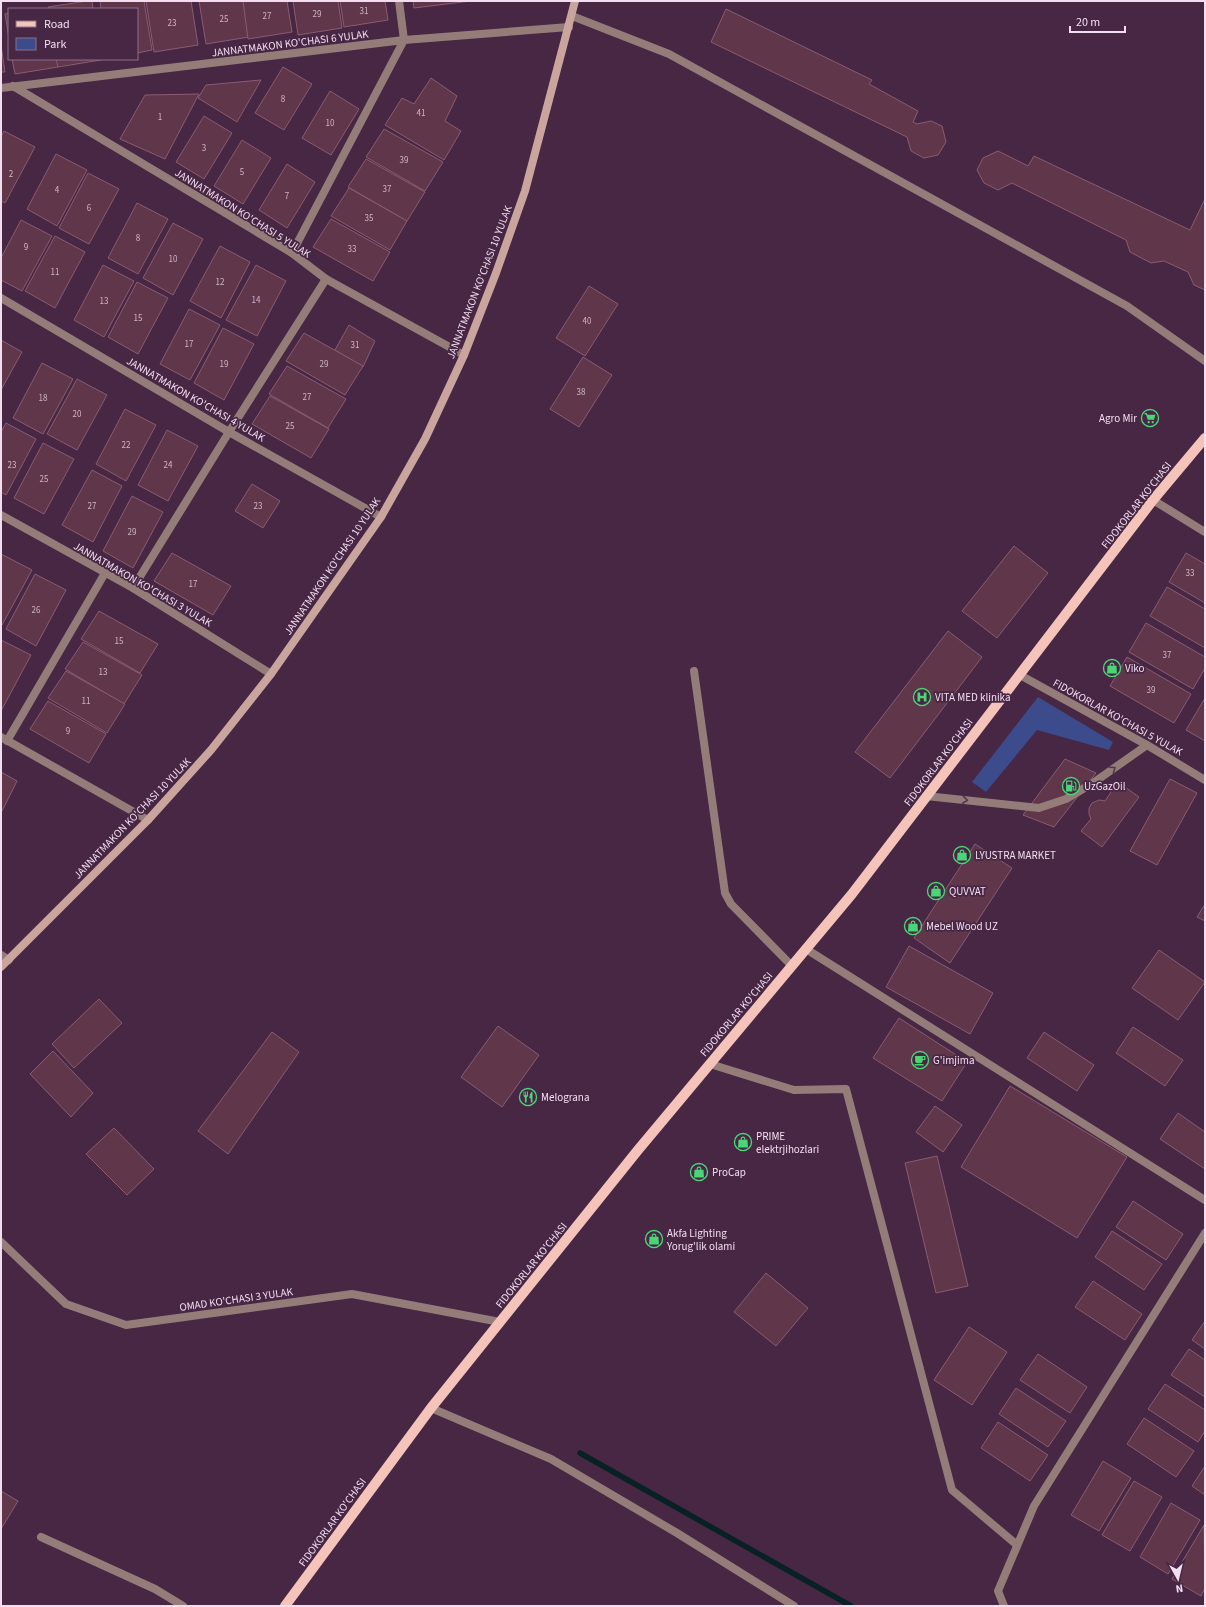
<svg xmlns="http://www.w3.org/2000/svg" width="1206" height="1607" viewBox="0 0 1206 1607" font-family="'Source Sans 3',sans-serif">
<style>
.green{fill:#3b4b8c}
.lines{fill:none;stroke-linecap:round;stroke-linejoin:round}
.stream{stroke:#082125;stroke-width:5.5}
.building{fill:#60364a;stroke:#895c71}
.lane{stroke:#947d78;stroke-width:8}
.street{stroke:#947d78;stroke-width:8}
.secondary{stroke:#caa59e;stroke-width:8}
.primary{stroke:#f4c4bb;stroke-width:10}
.oneway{stroke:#56384e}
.labels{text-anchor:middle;stroke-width:3.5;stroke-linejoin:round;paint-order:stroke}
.number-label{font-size:9px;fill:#ceb3c6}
.street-label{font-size:11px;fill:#f3ddf0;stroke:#472744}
.poi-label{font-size:11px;fill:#f3ddf0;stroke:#472744;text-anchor:start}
</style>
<rect width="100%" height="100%" fill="#472744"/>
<polygon class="green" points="1038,697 1113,742 1109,750 1037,730 986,792 972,782"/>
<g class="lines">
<polyline class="stream" points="580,1453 851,1606"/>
</g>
<g class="building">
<polygon points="87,1 92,1 93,9 49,9 48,7"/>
<polygon points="100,1 144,1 152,50 137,53 137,9 101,9"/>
<polygon points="146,1 191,1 198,45 154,52"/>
<polygon points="199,1 244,1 249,37 206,44"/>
<polygon points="243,1 287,1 292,32 248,39"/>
<polygon points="293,1 338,1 342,28 298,35"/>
<polygon points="340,1 385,1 388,20 344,27"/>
<polygon points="413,1 471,1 414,8"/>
<polygon points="726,9 872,80 869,84 918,111 913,122 917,124 931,121 942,126 946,142 938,155 924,158 911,151 907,137 711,42"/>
<polygon points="9,13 9,38 5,14"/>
<polygon points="1,45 5,72 1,72"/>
<polygon points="12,59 57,59 58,67 15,74"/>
<polygon points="56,59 101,59 101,60 58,67"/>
<polygon points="283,67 312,84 284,130 255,113"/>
<polygon points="431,78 457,96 445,121 461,131 444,160 385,125 402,98 414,104"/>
<polygon points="261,80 237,122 198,98 206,85"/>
<polygon points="330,91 359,109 331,155 302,138"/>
<polygon points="199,94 165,159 120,139 145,95"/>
<polygon points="204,116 232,133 204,179 176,162"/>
<polygon points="384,129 443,162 425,191 366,157"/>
<polygon points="4,131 35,147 5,203 1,201 1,137"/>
<polygon points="242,140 271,158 243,204 214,186"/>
<polygon points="998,151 1028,166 1034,156 1190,230 1205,199 1205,290 1194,285 1188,272 1164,261 1151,263 1130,252 1126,240 1012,183 998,190 984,183 977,170 983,158"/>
<polygon points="56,154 87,170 57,226 27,209"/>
<polygon points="366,159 425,192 407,221 348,187"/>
<polygon points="287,164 315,182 287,228 259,210"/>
<polygon points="88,173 119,189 89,244 59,228"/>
<polygon points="349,188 407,221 390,250 331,216"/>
<polygon points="137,203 168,219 138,274 108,258"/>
<polygon points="331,219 390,252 373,281 313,247"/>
<polygon points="21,220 52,236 22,291 1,280 1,258"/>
<polygon points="173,223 203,239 173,295 143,278"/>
<polygon points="55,236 85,252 55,308 25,291"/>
<polygon points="220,246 250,262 221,318 190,301"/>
<polygon points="103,265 134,281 104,337 74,320"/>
<polygon points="256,265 286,281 257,336 226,320"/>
<polygon points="137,282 168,298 138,354 108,337"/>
<polygon points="589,286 618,304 585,356 556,338"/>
<polygon points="189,309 220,325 190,380 160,364"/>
<polygon points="349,325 375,341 363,367 335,350"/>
<polygon points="223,328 254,344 224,400 194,383"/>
<polygon points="304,333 363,366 345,395 286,361"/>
<polygon points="1,340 22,352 1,390"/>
<polygon points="583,357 612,375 579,427 550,409"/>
<polygon points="42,363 73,379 43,434 13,418"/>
<polygon points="287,366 346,399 328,428 269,394"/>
<polygon points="77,379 107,395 77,450 47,434"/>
<polygon points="270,396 329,429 311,458 252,424"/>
<polygon points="125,409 156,425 126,481 96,464"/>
<polygon points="6,423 36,439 6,495 1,492 1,432"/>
<polygon points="167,430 198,446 168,501 138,485"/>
<polygon points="43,443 74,459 44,514 14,498"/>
<polygon points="92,470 122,486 93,542 62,525"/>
<polygon points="252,484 280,501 263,528 235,511"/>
<polygon points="132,496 163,512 133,568 103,551"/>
<polygon points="1014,546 1048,573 997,638 962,611"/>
<polygon points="172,553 231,586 213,615 154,581"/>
<polygon points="1186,553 1205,564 1205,603 1169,582"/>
<polygon points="1,554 32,570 2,625 1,625"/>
<polygon points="35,574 66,590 36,646 6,629"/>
<polygon points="1167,587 1205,609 1205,648 1150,616"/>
<polygon points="99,611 158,644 140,673 81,639"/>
<polygon points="1146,623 1205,657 1205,668 1193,689 1129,652"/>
<polygon points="948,631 982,657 890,778 855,752"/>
<polygon points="1,640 31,655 1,711"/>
<polygon points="83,642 142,675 124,704 65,669"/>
<polygon points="1127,657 1191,694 1174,723 1110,686"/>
<polygon points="66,671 125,704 107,733 48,698"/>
<polygon points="1205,698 1205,741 1186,730"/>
<polygon points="48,701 106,734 89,763 30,729"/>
<polygon points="1065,759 1096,773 1054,827 1023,815"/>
<polygon points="1,772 17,781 2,811 1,811"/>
<polygon points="1170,779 1197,793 1157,865 1130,851"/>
<polygon points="1118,782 1139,797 1102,847 1081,831 1091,819 1089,814 1089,808 1092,803 1099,800 1105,801"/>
<polygon points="975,844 1012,868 950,963 914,938"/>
<polygon points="1205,904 1205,921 1197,917"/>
<polygon points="909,946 993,993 970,1034 886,987"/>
<polygon points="1159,950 1205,982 1178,1020 1132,988"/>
<polygon points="99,999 122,1023 74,1068 52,1044"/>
<polygon points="899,1018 967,1062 942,1101 873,1058"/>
<polygon points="498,1026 539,1055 502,1107 461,1077"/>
<polygon points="1133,1027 1183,1060 1165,1086 1116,1053"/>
<polygon points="272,1032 299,1052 228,1154 198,1131"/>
<polygon points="1044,1032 1094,1065 1077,1091 1027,1058"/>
<polygon points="53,1051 93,1093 71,1117 30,1074"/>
<polygon points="1010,1086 1127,1157 1077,1238 961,1167"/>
<polygon points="935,1106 962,1125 943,1152 916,1132"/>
<polygon points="1178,1113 1205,1132 1205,1169 1160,1139"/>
<polygon points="114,1128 154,1169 127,1195 86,1154"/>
<polygon points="937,1156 968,1286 936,1293 905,1163"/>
<polygon points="1133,1201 1183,1234 1166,1260 1116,1227"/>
<polygon points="1112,1231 1162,1264 1144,1290 1095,1257"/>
<polygon points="766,1273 808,1308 776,1346 734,1312"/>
<polygon points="1093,1281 1142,1314 1125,1340 1075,1307"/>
<polygon points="1205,1321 1205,1349 1192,1340"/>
<polygon points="969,1327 1007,1352 972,1405 934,1380"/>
<polygon points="1189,1349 1205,1360 1205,1397 1171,1375"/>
<polygon points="1038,1354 1087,1387 1070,1413 1020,1380"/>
<polygon points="1165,1384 1205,1410 1205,1431 1198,1442 1148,1409"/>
<polygon points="1016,1388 1066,1421 1048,1447 999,1414"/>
<polygon points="1144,1418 1194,1451 1176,1477 1127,1444"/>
<polygon points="998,1422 1048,1455 1030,1481 981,1448"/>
<polygon points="1103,1461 1131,1478 1099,1531 1071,1515"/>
<polygon points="1205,1466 1205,1495 1192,1486"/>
<polygon points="1134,1481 1162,1497 1130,1551 1102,1535"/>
<polygon points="1,1491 18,1501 1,1529"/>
<polygon points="1171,1503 1200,1520 1168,1574 1140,1557"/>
<polygon points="1204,1525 1205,1588 1201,1596 1172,1579"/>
</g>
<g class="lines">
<g class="lane">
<polyline points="694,671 725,893 731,904 792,966"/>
<polyline points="926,796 1039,808 1066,799 1093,783 1147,745"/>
</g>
<g class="street">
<polyline points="572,16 669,54 1127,306 1205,361"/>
<polyline points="13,86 292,253 326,279 464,355"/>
<polyline points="1,88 404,40 569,27"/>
<polyline points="292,253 404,40 399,1"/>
<polyline points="1,298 229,432 381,517"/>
<polyline points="1153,500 1205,532"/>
<polyline points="1,515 133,588 271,674"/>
<polyline points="133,588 229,432 326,279"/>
<polyline points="1020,675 1147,745 1205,780"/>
<polyline points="1,737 148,820"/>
<polyline points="7,741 105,573"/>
<polyline points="806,949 1205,1200"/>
<polyline points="1,955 9,960"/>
<polyline points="710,1064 794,1090 846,1089 952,1490 1017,1545"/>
<polyline points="1,1242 66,1304 126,1325 352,1294 500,1322"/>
<polyline points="431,1408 551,1459 677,1533 794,1606"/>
<polyline points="41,1537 155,1589 183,1606"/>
<polyline points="1004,1606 998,1591 1034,1506 1205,1233"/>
</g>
<polyline class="secondary" points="1,967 148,820 211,750 271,674 381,517 425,439 464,355 496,273 525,191 575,1"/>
<polyline class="primary" points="285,1606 431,1408 638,1150 852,894 1153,500 1205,438"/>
</g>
<defs><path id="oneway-chevron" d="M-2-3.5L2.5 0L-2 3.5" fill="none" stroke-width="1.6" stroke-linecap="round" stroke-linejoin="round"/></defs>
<g class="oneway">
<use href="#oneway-chevron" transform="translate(1113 769) rotate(-35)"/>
<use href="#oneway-chevron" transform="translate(965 800) rotate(6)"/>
</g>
<defs>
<g id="supermarket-ring" transform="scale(0.9)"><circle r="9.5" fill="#472744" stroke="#4ad677" stroke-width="1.5"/><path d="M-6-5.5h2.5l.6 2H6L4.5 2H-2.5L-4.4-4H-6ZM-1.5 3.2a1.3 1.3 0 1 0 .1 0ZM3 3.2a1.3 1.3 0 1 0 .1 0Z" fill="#4ad677"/></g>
<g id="shop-ring" transform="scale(0.9)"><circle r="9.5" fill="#472744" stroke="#4ad677" stroke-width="1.5"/><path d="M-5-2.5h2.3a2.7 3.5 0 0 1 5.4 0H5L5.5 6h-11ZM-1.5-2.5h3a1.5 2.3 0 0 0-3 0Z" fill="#4ad677"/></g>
<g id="hospital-ring" transform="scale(0.9)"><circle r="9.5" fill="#472744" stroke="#4ad677" stroke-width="1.5"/><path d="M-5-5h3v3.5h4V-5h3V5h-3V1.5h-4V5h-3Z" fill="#4ad677"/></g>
<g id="fuel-ring" transform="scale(0.9)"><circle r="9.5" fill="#472744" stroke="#4ad677" stroke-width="1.5"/><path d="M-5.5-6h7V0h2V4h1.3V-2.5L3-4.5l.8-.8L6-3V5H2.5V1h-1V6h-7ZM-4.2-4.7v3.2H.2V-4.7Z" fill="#4ad677"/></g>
<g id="cafe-ring" transform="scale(0.9)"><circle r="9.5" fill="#472744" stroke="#4ad677" stroke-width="1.5"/><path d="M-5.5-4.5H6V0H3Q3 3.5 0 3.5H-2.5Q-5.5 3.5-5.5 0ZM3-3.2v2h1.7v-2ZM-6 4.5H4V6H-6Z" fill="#4ad677"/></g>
<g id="restaurant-ring" transform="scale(0.9)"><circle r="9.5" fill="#472744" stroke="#4ad677" stroke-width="1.5"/><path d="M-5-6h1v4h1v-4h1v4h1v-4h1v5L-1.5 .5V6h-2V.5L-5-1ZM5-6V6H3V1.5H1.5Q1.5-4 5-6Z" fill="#4ad677"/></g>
</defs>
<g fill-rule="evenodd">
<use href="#supermarket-ring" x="1150" y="418"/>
<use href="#shop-ring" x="1112" y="668"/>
<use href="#hospital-ring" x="922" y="697"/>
<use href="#fuel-ring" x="1071" y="786"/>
<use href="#shop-ring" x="962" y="855"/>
<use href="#shop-ring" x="936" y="891"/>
<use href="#shop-ring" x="913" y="926"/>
<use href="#cafe-ring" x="920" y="1060"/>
<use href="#restaurant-ring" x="528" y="1097"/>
<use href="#shop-ring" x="743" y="1142"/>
<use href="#shop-ring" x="699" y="1172"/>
<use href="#shop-ring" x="654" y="1239"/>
</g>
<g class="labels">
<g class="number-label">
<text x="364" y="14">31</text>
<text x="317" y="17">29</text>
<text x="267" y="19">27</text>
<text x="224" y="22">25</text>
<text x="172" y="26">23</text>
<text x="283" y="102">8</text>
<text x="421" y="116">41</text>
<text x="160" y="120">1</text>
<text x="330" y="126">10</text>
<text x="204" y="151">3</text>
<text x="404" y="163">39</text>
<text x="242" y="175">5</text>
<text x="11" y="177">2</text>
<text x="387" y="192">37</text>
<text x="57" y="193">4</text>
<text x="287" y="199">7</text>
<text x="89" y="211">6</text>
<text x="369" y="221">35</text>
<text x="138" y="241">8</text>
<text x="26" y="250">9</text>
<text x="352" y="252">33</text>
<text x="173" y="262">10</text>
<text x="55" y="275">11</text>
<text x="220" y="285">12</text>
<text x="256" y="303">14</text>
<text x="104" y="304">13</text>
<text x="138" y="321">15</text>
<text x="587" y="324">40</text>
<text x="189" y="347">17</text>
<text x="355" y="348">31</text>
<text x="224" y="367">19</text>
<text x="324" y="367">29</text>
<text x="581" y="395">38</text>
<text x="307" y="400">27</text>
<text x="43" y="401">18</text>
<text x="77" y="417">20</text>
<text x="290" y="429">25</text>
<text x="126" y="448">22</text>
<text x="12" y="468">23</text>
<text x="168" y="468">24</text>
<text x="44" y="482">25</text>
<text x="92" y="509">27</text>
<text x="258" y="509">23</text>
<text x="132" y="535">29</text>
<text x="1190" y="576">33</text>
<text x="193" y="587">17</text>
<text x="36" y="613">26</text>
<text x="119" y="644">15</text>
<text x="1167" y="658">37</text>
<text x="103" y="675">13</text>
<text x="1151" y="693">39</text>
<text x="86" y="704">11</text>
<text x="68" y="734">9</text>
</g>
<g class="street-label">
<text transform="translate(290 43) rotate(-7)" y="4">JANNATMAKON KO'CHASI 6 YULAK</text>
<text transform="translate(243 213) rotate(32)" y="4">JANNATMAKON KO'CHASI 5 YULAK</text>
<text transform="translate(479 282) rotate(-69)" y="4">JANNATMAKON KO'CHASI 10 YULAK</text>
<text transform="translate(196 399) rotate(30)" y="4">JANNATMAKON KO'CHASI 4 YULAK</text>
<text transform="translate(1136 505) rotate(-52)" y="4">FIDOKORLAR KO'CHASI</text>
<text transform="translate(332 566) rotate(-56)" y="4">JANNATMAKON KO'CHASI 10 YULAK</text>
<text transform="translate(143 584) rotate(30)" y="4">JANNATMAKON KO'CHASI 3 YULAK</text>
<text transform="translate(1118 717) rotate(29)" y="4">FIDOKORLAR KO'CHASI 5 YULAK</text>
<text transform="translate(938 762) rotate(-53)" y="4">FIDOKORLAR KO'CHASI</text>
<text transform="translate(132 818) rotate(-46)" y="4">JANNATMAKON KO'CHASI 10 YULAK</text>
<text transform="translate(736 1014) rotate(-50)" y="4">FIDOKORLAR KO'CHASI</text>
<text transform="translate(531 1265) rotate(-51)" y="4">FIDOKORLAR KO'CHASI</text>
<text transform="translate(236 1299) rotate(-8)" y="4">OMAD KO'CHASI 3 YULAK</text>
<text transform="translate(332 1522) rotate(-54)" y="4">FIDOKORLAR KO'CHASI</text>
</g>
<g class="poi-label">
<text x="1137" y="422" text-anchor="end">Agro Mir</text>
<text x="1125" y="672">Viko</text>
<text x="935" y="701">VITA MED klinika</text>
<text x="1084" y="790">UzGazOil</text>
<text x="975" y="859">LYUSTRA MARKET</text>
<text x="949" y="895">QUVVAT</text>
<text x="926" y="930">Mebel Wood UZ</text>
<text x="933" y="1064">G'imjima</text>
<text x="541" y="1101">Melograna</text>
<text x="756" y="1140">PRIME<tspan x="756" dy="13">elektrjihozlari</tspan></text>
<text x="712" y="1176">ProCap</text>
<text x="667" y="1237">Akfa Lighting<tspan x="667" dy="13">Yorug'lik olami</tspan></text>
</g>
</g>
<rect width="1206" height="1607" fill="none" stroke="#f3ddf0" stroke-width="4"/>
<rect x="8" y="8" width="130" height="52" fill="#472744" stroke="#8c7089"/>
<rect x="16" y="21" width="20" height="6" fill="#f4c4bb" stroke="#8c7089"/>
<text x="44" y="28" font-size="12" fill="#f3ddf0">Road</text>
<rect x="16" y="38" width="20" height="12" fill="#3b4b8c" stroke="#8c7089"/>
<text x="44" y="48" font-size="12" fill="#f3ddf0">Park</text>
<g transform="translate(1178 1579) rotate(172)" stroke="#472744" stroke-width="3" paint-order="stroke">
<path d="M0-3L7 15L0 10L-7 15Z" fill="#f3ddf0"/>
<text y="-6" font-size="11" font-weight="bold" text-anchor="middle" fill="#f3ddf0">N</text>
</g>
<path d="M1070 26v6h55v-6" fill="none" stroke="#f3ddf0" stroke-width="2"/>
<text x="1076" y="26" font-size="12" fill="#f3ddf0" stroke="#472744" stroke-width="3" paint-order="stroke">20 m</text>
</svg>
